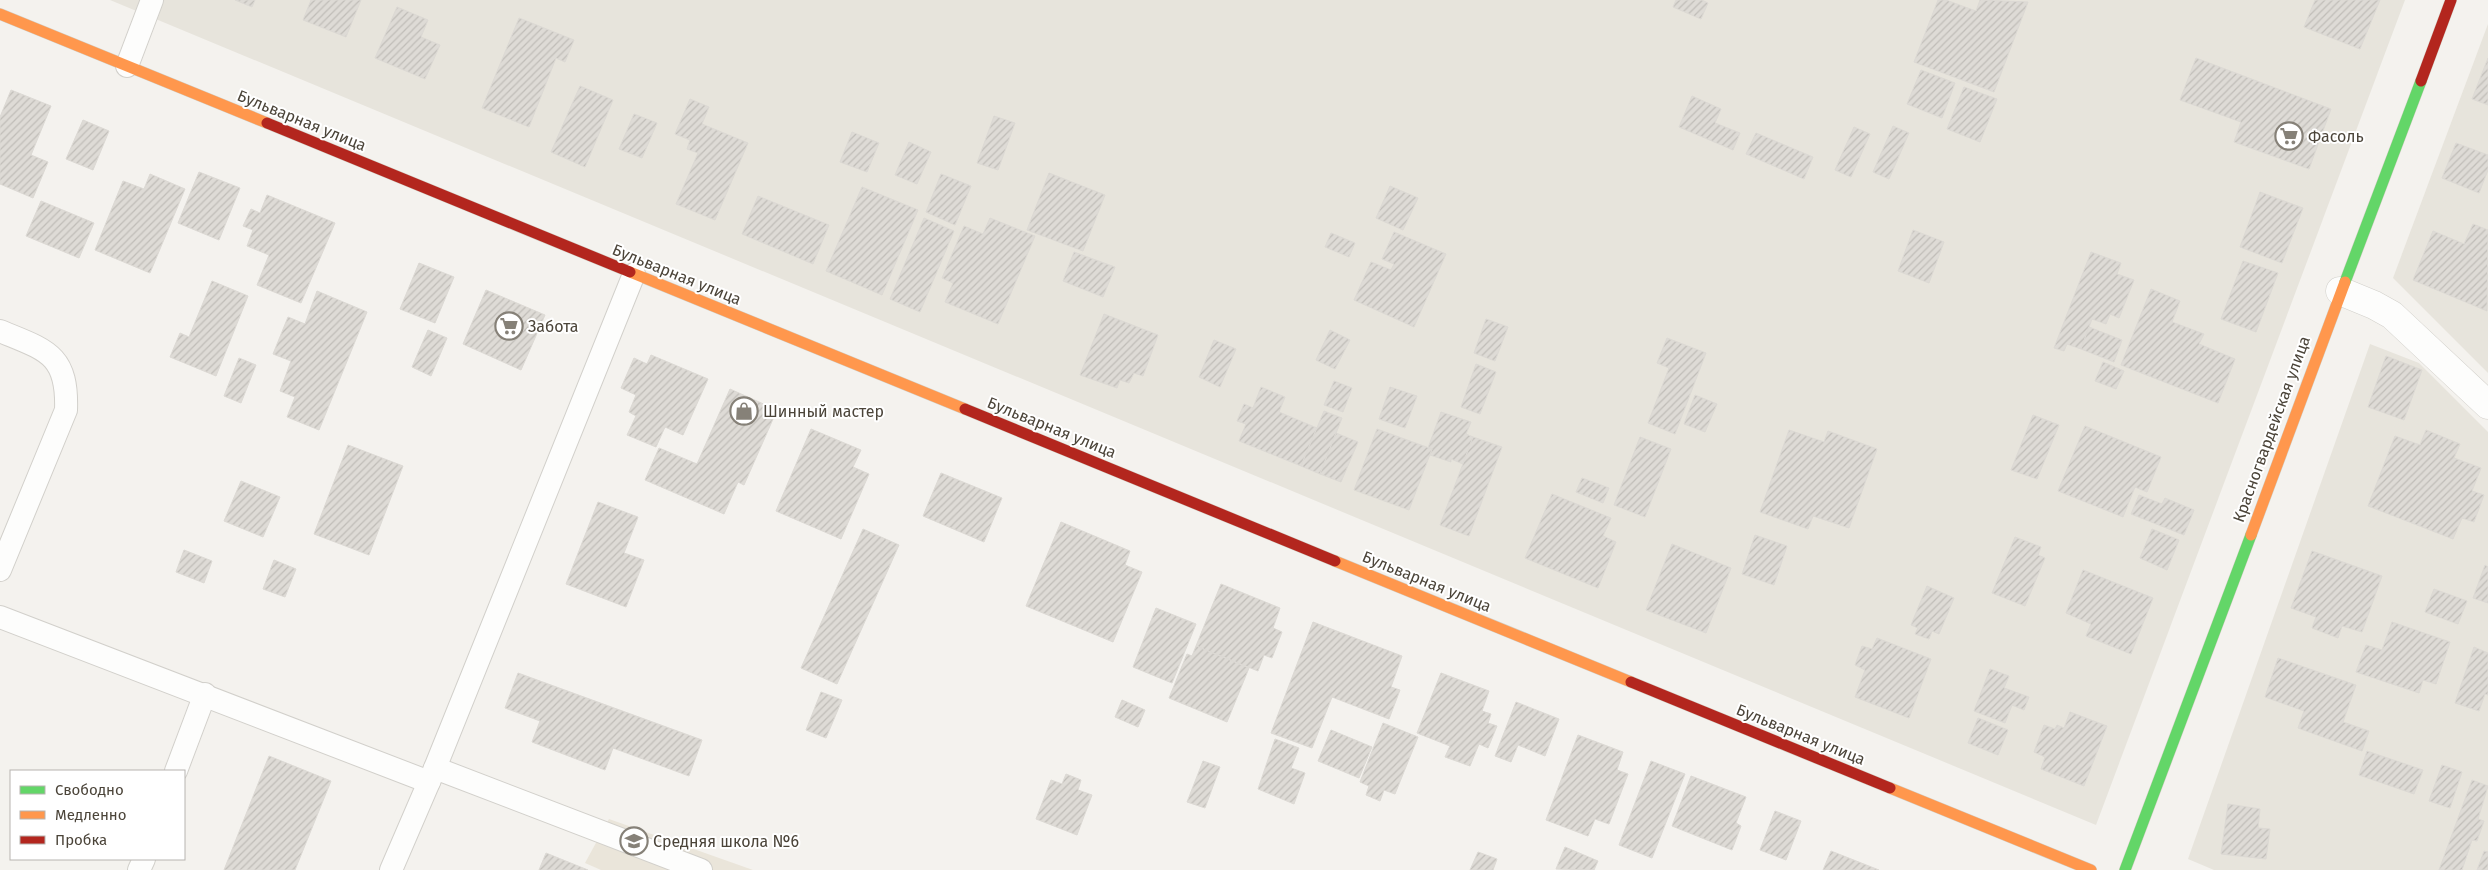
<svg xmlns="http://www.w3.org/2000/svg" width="2488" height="870" viewBox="0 0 2488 870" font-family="'Fira Sans',sans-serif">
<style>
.residential{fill:#e7e4dc}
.education{fill:#eae5da}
.building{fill:url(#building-hatch);stroke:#dcd9d4}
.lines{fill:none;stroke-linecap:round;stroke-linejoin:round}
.lane-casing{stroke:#d2d0cb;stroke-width:24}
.street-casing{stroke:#d2d0cb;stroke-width:29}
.fast-casing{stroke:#d3cfc5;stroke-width:12}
.slow-casing{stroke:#d3cfc5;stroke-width:12}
.jam-casing{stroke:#d3cfc5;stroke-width:12}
.lane{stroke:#fdfdfc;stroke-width:22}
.street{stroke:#fdfdfc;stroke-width:28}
.fast{stroke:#63d668;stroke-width:11}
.slow{stroke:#ff974d;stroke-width:11}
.jam{stroke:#b3261e;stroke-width:11}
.labels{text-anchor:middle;stroke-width:4;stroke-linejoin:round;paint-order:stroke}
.street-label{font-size:16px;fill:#4b4439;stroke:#fff}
.poi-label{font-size:16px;fill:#4b4439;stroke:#fff;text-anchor:start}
</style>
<defs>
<pattern id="building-hatch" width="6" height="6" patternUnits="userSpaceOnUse" patternTransform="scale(1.25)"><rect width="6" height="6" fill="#dedbd6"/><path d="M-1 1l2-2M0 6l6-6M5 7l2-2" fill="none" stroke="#c0bdb8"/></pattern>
</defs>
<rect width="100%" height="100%" fill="#f4f2ee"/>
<g class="residential">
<polygon points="110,0 2405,0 2096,825"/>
<polygon points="2488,24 2488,373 2393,278"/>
<polygon points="2370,344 2419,363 2488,432 2488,870 2214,870 2188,859"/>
</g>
<polygon class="education" points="609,819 753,870 601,870 585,863"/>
<g class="building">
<polygon points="235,0 255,0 252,7"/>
<polygon points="311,0 361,0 346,37 303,20"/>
<polygon points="1676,0 1702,0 1708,3 1701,19 1673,7"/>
<polygon points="1938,0 1946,0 1976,11 1980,0 2028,2 1994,92 1914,62"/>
<polygon points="2315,0 2380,0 2360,49 2304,27"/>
<polygon points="397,7 428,20 421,37 440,45 425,79 375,58"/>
<polygon points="519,18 574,40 565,62 556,58 529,127 482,108"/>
<polygon points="2196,58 2331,109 2309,169 2234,142 2241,122 2180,100"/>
<polygon points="2488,58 2488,105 2472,99"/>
<polygon points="1921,70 1955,83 1942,118 1907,104"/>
<polygon points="580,86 613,100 585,167 551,152"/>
<polygon points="1964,87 1997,99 1980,142 1947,129"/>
<polygon points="11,90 51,106 31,155 48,162 33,198 0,184 0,117"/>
<polygon points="1692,96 1721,109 1715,123 1740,133 1733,150 1679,127"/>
<polygon points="690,99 709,107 702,124 748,143 715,220 676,204 698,153 687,149 690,140 675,134"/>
<polygon points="634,114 657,123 642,158 619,149"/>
<polygon points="994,116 1015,123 998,170 977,163"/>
<polygon points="83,120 109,131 93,170 66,159"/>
<polygon points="1893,126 1909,133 1889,179 1873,172"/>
<polygon points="1854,127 1870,134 1851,177 1835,170"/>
<polygon points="852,132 879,143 867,172 840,162"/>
<polygon points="1756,133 1813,157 1804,179 1746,154"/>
<polygon points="909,142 931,152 917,184 895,175"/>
<polygon points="2456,143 2488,155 2488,170 2479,193 2442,178"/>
<polygon points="199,172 240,188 219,240 178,223"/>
<polygon points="1049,173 1105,195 1083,251 1027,230"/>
<polygon points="150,174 185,189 150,273 95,250 123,181 144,189"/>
<polygon points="941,174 971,186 955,225 926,212"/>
<polygon points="1390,186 1418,198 1403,230 1376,218"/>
<polygon points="862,187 918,210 882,295 826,271"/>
<polygon points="2260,192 2303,208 2282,263 2240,247"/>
<polygon points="267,195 335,223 301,303 257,285 269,255 247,246 253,230 243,226 251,209 260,213"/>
<polygon points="758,196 829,225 813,264 742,234"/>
<polygon points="41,201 94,223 79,258 26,236"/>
<polygon points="924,218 954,231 920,312 890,299"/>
<polygon points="990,218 1035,236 998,324 945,302 953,283 942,278 964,226 983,234"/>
<polygon points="2473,224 2488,230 2487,311 2413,280 2433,231 2464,244"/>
<polygon points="1913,230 1944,242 1929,283 1898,271"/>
<polygon points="1394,232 1446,254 1414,327 1354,300 1371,262 1391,270 1394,264 1382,259"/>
<polygon points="1331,233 1355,243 1349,257 1325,247"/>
<polygon points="1074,252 1115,267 1103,297 1063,281"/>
<polygon points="2091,252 2121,263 2117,274 2134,280 2119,318 2110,314 2106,324 2092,319 2081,349 2067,344 2064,351 2054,348"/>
<polygon points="2243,261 2278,273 2256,332 2221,319"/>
<polygon points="419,263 454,277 435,323 400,309"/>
<polygon points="212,281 248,296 216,376 170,357 180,333 189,337"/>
<polygon points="2151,289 2180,301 2172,322 2204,334 2199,344 2235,359 2218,403 2121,365"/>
<polygon points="486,290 545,315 521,370 463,344"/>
<polygon points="317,291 367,312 319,430 287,417 295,397 280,391 291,361 273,354 288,317 305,324"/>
<polygon points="1104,314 1158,335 1143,376 1134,373 1129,383 1120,380 1117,388 1080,375"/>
<polygon points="1486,319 1508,327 1495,361 1474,353"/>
<polygon points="2089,327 2122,340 2114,362 2081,349"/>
<polygon points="428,330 447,338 431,376 412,367"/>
<polygon points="1330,330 1350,340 1335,369 1316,360"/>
<polygon points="1667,338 1706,353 1675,434 1648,423 1669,368 1657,363"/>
<polygon points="1214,340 1236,349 1220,387 1199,377"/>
<polygon points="651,355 708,379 683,435 665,427 656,447 627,435 636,416 629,412 636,395 621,388 634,358 647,364"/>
<polygon points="2386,356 2422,370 2404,420 2368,407"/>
<polygon points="239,358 256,365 241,403 224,396"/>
<polygon points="2103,362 2124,371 2116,389 2095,381"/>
<polygon points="1476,364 1496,372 1480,414 1461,407"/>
<polygon points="1334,381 1352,388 1343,412 1324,405"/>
<polygon points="1261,387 1285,397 1279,412 1317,428 1301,466 1239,441 1246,424 1237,421 1244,404 1253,408"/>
<polygon points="1390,387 1417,396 1405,428 1379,419"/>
<polygon points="730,389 777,410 744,485 738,482 724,514 645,480 659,448 697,464"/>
<polygon points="1695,395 1717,404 1705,432 1684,424"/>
<polygon points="1324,411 1342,418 1320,474 1301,466"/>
<polygon points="1441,412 1471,422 1466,434 1473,437 1463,464 1451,459 1451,462 1430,455 1432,449 1428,448"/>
<polygon points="2033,415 2059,425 2037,479 2011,470"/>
<polygon points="2085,426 2161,457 2147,492 2135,487 2123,517 2058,491"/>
<polygon points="811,429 861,450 853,467 869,474 841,539 776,511"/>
<polygon points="1377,429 1432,449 1409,510 1354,490"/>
<polygon points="1789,430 1824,442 1828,431 1877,449 1849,528 1813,516 1808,529 1760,512"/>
<polygon points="2426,430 2460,444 2454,458 2481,468 2472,491 2484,495 2474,522 2462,518 2453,539 2368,506 2395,436 2420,445"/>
<polygon points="1336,433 1358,442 1341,482 1320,474"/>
<polygon points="1473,437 1502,447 1469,536 1440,525"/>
<polygon points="1640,437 1671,449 1645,517 1614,505"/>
<polygon points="348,445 403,466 369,555 314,534"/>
<polygon points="941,473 1002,498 984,542 923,516"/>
<polygon points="1582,478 1609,488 1603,503 1576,492"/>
<polygon points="241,481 280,497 263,537 224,521"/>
<polygon points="1552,494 1611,518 1603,536 1616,542 1598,588 1525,558"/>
<polygon points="2139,495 2162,504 2165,498 2194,510 2184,535 2131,514"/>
<polygon points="598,502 638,517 624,553 644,560 626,607 566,584"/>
<polygon points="1061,522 1130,551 1125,565 1142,572 1113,642 1026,606"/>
<polygon points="863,529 899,545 837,684 801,668"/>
<polygon points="2152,529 2179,540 2167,570 2140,558"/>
<polygon points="1755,535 1787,546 1774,585 1742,574"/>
<polygon points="2015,537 2041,547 2038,555 2045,558 2025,606 1992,593"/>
<polygon points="1672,544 1731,568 1706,633 1646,610"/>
<polygon points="184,550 212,561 204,583 176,572"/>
<polygon points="2312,551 2382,576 2362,632 2342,626 2338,638 2312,628 2316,617 2291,608"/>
<polygon points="274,560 296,569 285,597 263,589"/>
<polygon points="2485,565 2488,567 2488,603 2473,598"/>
<polygon points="2083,570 2153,598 2131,654 2086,636 2091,624 2066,613"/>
<polygon points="1221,584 1280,608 1273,628 1282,632 1272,658 1264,655 1258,671 1196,646"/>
<polygon points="1927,586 1954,598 1939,634 1932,631 1929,639 1915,634 1918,628 1911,625"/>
<polygon points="2434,589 2467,601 2458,624 2425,612"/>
<polygon points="1156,608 1196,624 1172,683 1133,667"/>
<polygon points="1313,622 1402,656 1391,687 1400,690 1389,719 1332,697 1312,748 1271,733"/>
<polygon points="2392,622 2450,642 2436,684 2423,680 2419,693 2356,672 2366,645 2382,650"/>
<polygon points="1877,638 1931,659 1909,718 1855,697 1865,670 1855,665 1862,646 1872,649"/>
<polygon points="1196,646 1249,668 1227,722 1169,698 1187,654 1192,656"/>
<polygon points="2474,647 2488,653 2488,695 2485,694 2479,711 2455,703"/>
<polygon points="2278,658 2356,685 2343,722 2369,731 2362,751 2298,728 2304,711 2265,697"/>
<polygon points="1990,669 2009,676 2004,688 2029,697 2024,710 2012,705 2005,723 1974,711"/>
<polygon points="518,673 702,740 689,776 613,748 605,770 532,742 540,721 505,708"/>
<polygon points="1441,673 1489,691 1482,711 1491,714 1488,723 1497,726 1488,748 1479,744 1470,766 1445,757 1450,746 1417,733"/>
<polygon points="821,692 842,700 826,738 806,730"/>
<polygon points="1122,700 1145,710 1138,727 1115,717"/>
<polygon points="1516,702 1559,719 1545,756 1518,745 1511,762 1495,756"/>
<polygon points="2070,712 2107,726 2084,786 2041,769 2045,757 2034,752 2044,725 2055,729 2057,725 2064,728"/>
<polygon points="1978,718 2008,730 1998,755 1968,743"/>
<polygon points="1383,723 1418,737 1395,794 1384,790 1380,801 1366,795 1369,786 1360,782"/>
<polygon points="1331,730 1372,747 1359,778 1318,761"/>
<polygon points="1578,735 1623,752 1617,770 1628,774 1609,824 1595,819 1588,836 1546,820"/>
<polygon points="1275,739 1299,748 1291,768 1305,773 1294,804 1258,789"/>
<polygon points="2367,751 2423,770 2414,794 2359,775"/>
<polygon points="269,756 331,781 295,870 224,870"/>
<polygon points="1203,761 1220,767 1205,808 1187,802"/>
<polygon points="1651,761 1685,774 1652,858 1619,845"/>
<polygon points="2442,765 2462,772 2450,808 2429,801"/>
<polygon points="1066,774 1081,780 1078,790 1092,795 1077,835 1036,819 1051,780 1062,784"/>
<polygon points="1691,776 1746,797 1736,823 1741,826 1732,850 1672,826"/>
<polygon points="2472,780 2488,786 2478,819 2484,821 2477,841 2472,840 2462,870 2439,870"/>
<polygon points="2228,804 2260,809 2258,828 2270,829 2266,859 2221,854"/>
<polygon points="1775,811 1801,821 1786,860 1760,850"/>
<polygon points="1565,847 1598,861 1594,870 1556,869"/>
<polygon points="1831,851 1879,870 1823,870"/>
<polygon points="2484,851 2488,852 2488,870 2477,870"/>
<polygon points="1478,852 1497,859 1493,870 1470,870"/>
<polygon points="546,853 588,870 539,870"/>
</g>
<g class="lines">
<g class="lane-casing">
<g id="lane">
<polyline points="127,66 152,0"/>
<path d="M 0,331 C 46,350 68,354 66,410 L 0,570"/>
<polyline points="0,617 429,782"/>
<polyline points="435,768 701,870"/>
<polyline points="176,771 205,694"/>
<polyline points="139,870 144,859"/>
<polyline points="391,870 435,768 634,274"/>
</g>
</g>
<g class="street-casing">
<polyline id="street" points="2340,291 2374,305 2392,315 2488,405"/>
</g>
<g class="fast-casing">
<g id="fast">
<polyline points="2345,282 2421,81"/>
<polyline points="2125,870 2251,535"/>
</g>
</g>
<g class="slow-casing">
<g id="slow">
<polyline points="0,14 267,123"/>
<polyline points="630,272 965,409"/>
<polyline points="2251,535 2345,282"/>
<polyline points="1335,561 1631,682"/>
<polyline points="1890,788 2091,870"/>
</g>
</g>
<g class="jam-casing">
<g id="jam">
<polyline points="2421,81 2451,0"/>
<polyline points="267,123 630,272"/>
<polyline points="965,409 1335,561"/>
<polyline points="1631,682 1890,788"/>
</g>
</g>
<use href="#lane" class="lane"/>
<use href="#street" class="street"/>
<use href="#fast" class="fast"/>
<use href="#slow" class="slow"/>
<use href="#jam" class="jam"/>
</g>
<defs>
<g id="supermarket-ring" transform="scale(1.4375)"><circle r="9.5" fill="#fff" stroke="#868178" stroke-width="1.5"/><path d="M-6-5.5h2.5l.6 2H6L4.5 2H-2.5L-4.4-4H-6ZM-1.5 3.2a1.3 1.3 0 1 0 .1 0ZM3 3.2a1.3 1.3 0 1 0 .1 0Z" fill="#868178"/></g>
<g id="shop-ring" transform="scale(1.4375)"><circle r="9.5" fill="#fff" stroke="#868178" stroke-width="1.5"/><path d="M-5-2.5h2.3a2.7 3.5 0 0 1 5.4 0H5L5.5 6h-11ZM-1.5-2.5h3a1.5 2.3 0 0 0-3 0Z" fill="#868178"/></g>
<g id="school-ring" transform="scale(1.4375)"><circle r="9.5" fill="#fff" stroke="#868178" stroke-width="1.5"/><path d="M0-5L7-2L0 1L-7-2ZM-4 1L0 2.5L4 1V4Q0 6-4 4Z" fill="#868178"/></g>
</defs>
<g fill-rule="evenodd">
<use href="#supermarket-ring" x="2289" y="136"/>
<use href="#supermarket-ring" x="509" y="326"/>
<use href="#shop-ring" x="744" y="411"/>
<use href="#school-ring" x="634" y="841"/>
</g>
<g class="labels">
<g class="street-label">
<text transform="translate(302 120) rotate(22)" y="6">Бульварная улица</text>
<text transform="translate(677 274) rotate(22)" y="6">Бульварная улица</text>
<text transform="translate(1052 427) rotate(22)" y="6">Бульварная улица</text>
<text transform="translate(2271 429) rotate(-70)" y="6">Красногвардейская улица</text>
<text transform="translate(1427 581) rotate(22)" y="6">Бульварная улица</text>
<text transform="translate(1801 734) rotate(22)" y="6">Бульварная улица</text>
</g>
<g class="poi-label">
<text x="2308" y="142">Фасоль</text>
<text x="528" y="332">Забота</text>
<text x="763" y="417">Шинный мастер</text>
<text x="653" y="847">Средняя школа №6</text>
</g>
</g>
<rect x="10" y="770" width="175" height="90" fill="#ffffff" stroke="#b7b4b0"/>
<rect x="20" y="786" width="25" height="8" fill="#63d668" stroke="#b7b4b0"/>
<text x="55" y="795" font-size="15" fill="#4b4439">Свободно</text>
<rect x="20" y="811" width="25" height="8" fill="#ff974d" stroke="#b7b4b0"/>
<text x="55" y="820" font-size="15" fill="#4b4439">Медленно</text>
<rect x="20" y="836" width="25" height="8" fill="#b3261e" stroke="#b7b4b0"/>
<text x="55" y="845" font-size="15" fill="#4b4439">Пробка</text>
</svg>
